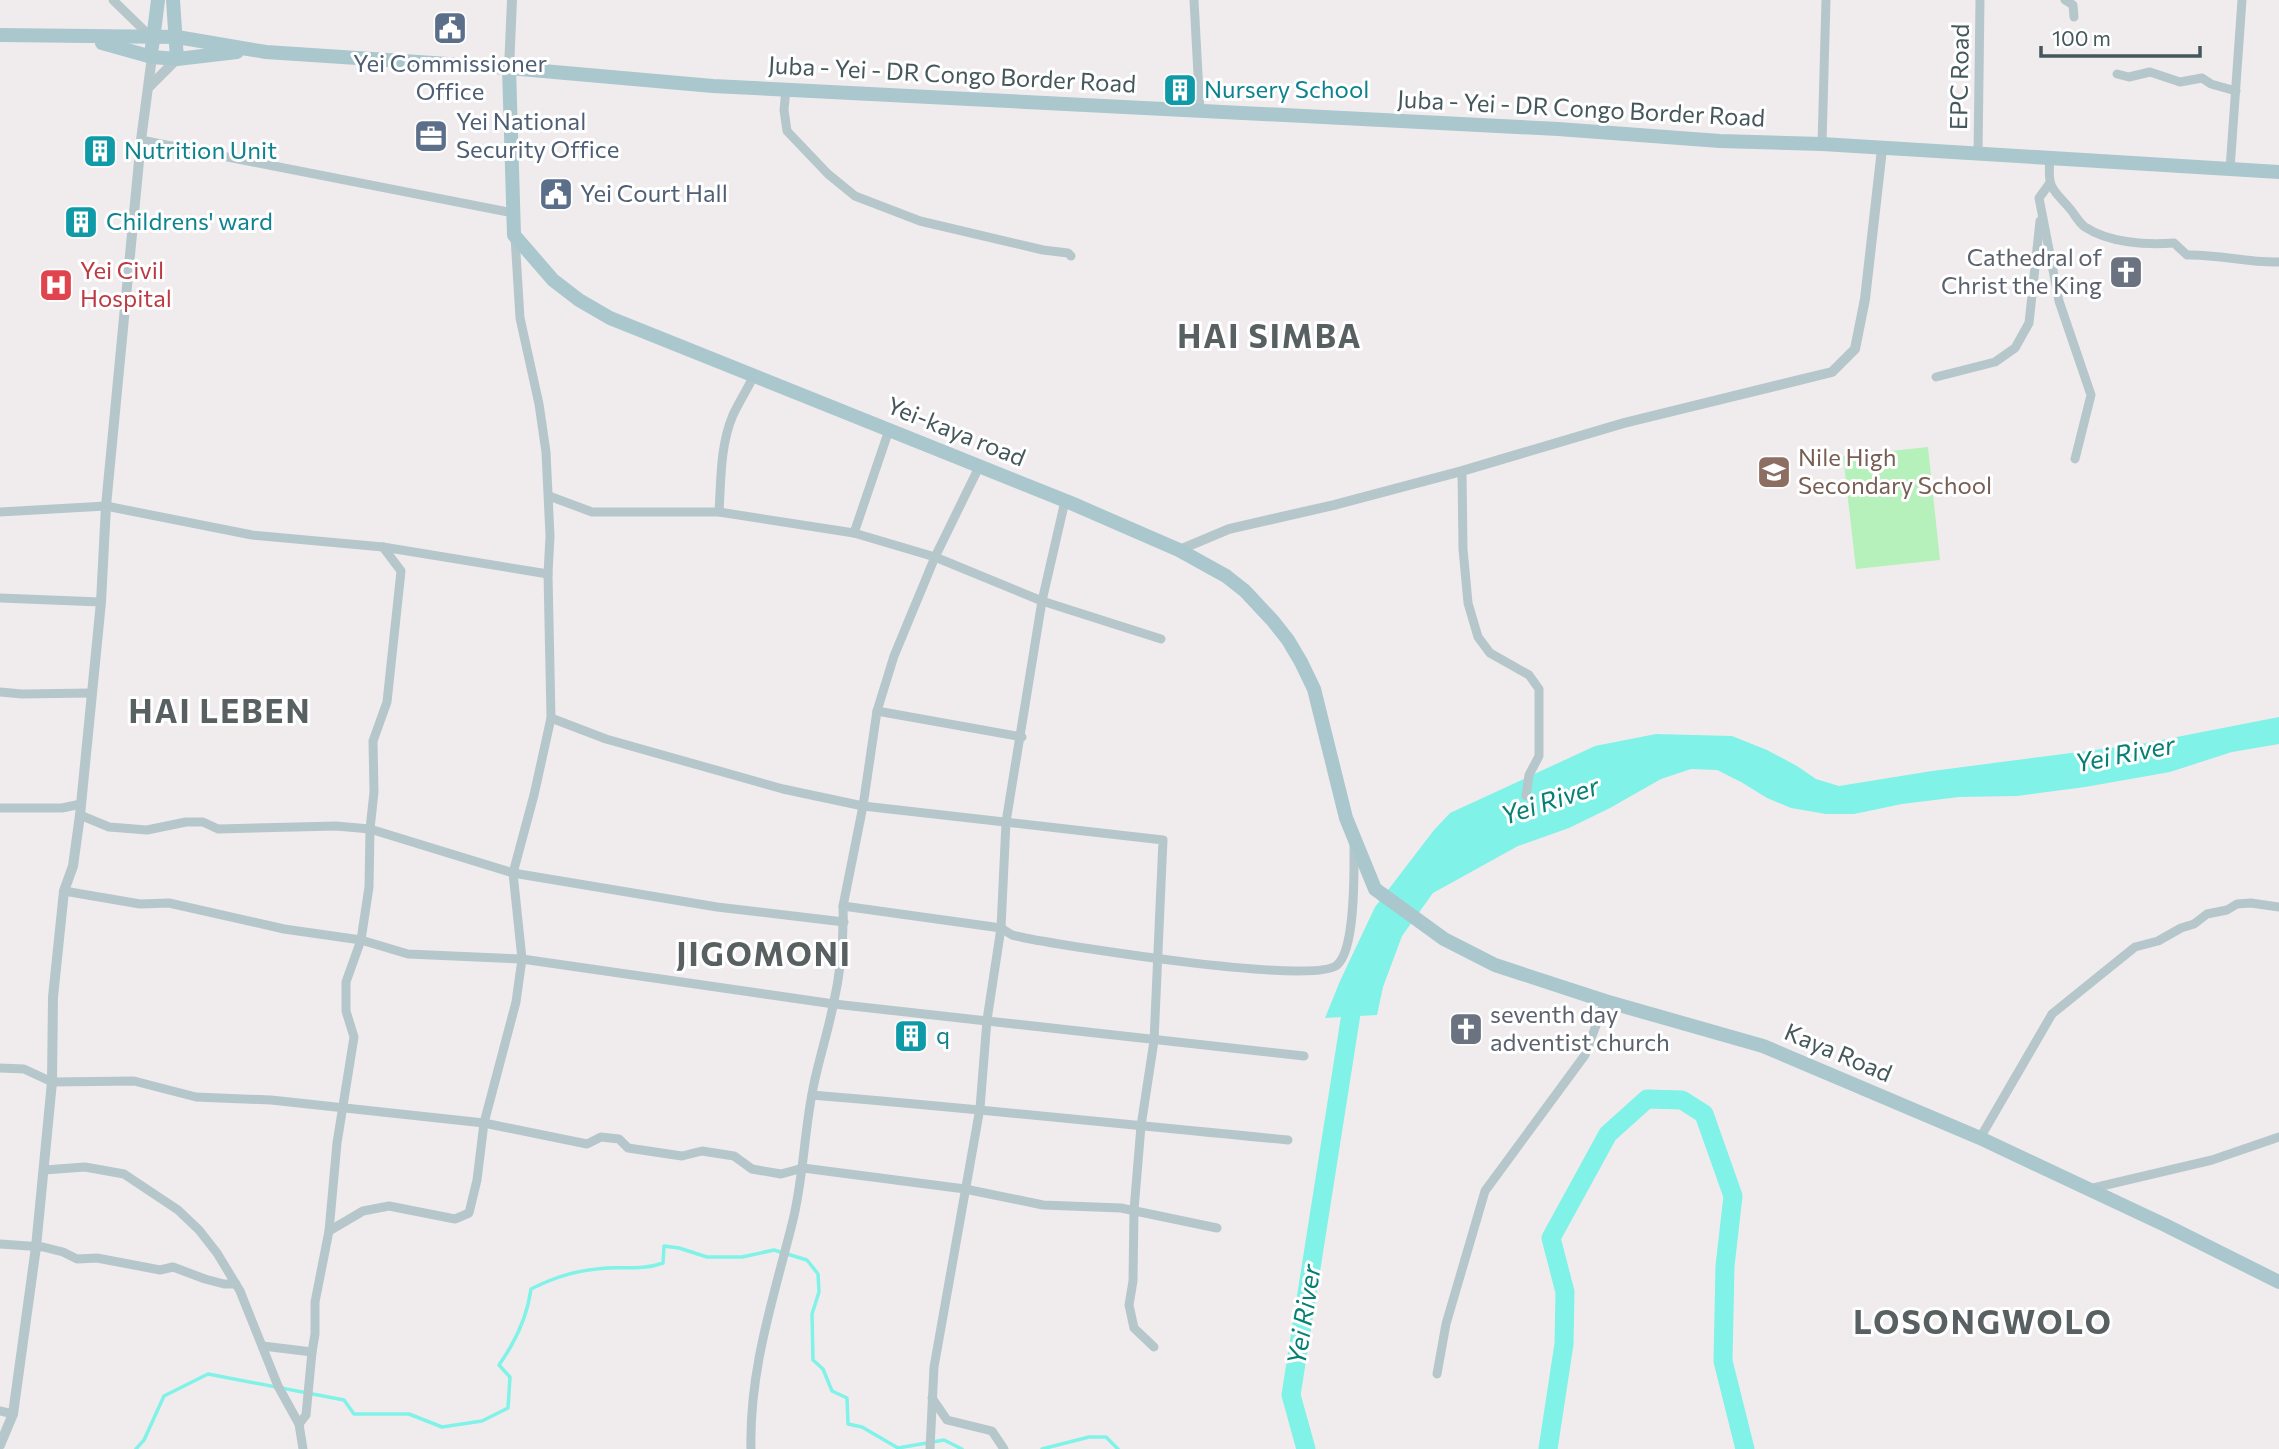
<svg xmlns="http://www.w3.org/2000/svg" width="2279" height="1449" viewBox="0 0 2279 1449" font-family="Commissioner,sans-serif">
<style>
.green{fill:#b6f1bb}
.water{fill:#80f2e7}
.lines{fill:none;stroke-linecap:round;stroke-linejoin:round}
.stream{stroke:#80f2e7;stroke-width:3.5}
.river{stroke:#80f2e7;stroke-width:19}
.minor{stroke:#b6c7cb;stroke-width:9}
.tertiary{stroke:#b6c7cb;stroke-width:10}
.primary{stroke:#aac7ce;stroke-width:14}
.labels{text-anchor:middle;stroke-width:6;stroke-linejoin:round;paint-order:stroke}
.service-label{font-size:24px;fill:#4e5e75;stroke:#fff;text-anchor:start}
.street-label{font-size:24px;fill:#44575b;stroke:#fff}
.culture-label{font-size:24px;fill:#0d838f;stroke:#fff;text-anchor:start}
.worship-label{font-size:24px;fill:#5b616d;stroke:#fff;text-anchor:end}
.health-label{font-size:24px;fill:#be3a42;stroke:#fff;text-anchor:start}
.education-label{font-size:24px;fill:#785e54;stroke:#fff;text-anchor:start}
.water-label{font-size:26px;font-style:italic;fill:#068074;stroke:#fff}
.district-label{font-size:32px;font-weight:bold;letter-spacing:2px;fill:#596062;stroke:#fff}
</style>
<rect width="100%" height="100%" fill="#f0eced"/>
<polygon class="green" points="1928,447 1940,560 1856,569 1843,456"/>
<polygon class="water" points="2279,717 2279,744 2232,752 2170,772 2085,787 2017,796 1959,797 1902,804 1854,814 1826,814 1791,808 1767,798 1741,782 1717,770 1691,769 1661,779 1610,808 1569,828 1518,846 1433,893 1402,936 1383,987 1377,1015 1325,1018 1340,981 1375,907 1434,830 1450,813 1595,746 1656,734 1732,736 1767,750 1797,766 1816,779 1839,786 1932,771 2141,744"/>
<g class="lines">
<g class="stream">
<path d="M 136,1449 L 144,1440 L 164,1396 L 208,1374 L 344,1400 L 354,1414 L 409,1414 L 442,1427 L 482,1421 L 508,1408 L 510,1377 L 499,1365 C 516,1341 527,1318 531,1289 C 557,1276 578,1270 607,1268 C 626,1267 644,1270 663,1263 L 664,1246 L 679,1248 L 707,1257 L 742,1257 L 774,1250 L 807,1260 L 818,1274 L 819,1292 L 812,1314 L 813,1360 L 823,1369 L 832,1391 L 847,1398 L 848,1424 L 862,1427 L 898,1448 L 944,1440 L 962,1449"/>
<polyline points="1042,1449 1089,1437 1106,1437 1118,1449"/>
</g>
<g class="river">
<polyline points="1306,1449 1291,1395 1353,1001 1359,993"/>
<polyline points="1548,1449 1564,1344 1565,1292 1551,1238 1608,1134 1647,1099 1682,1100 1704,1114 1733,1196 1725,1266 1723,1361 1745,1449"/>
</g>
<g class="minor">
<polyline points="113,0 152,38"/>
<polyline points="1194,0 1200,112"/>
<polyline points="2065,0 2073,5 2074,17"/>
<polyline points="2117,74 2129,77 2150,72 2180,82 2202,78 2211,84 2236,91"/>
<polyline points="786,89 784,110 787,131 828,174 855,196 920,221 1043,250 1068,253 1071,256"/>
<polyline points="141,140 513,213"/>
<polyline points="1822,144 1826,0"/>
<polyline points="1978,154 1980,0"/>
<path d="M 2050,158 C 2047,191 2053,188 2071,210 C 2075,215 2079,223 2085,227 C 2109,243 2146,245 2174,243 L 2187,255 C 2218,254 2248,263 2279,262"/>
<polyline points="2230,169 2242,0"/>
<polyline points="2050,183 2039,198 2059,301 2091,395 2075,459"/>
<polyline points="1936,377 1995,362 2015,348 2029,323 2040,221"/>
<polyline points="1462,471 1463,549 1468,603 1478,637 1490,653 1529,675 1539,689 1539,756 1529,775 1526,796"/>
<polyline points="549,496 592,512 719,512 854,533 935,557 1042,601 1161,639"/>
<polyline points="0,512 106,506 252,535 383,547 548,574"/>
<path d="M 719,512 C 721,481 720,445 733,415 C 739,402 747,390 753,377"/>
<polyline points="854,533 889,430"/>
<polyline points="0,598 101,602"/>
<polyline points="0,692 22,694 91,693"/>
<polyline points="877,711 1022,737"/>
<polyline points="551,718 606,739 783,789 863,806 1163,840 1154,1041 1141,1126 1134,1210 1133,1281 1129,1305 1134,1328 1154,1347"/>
<polyline points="0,808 62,808 81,804"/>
<polyline points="80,815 109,827 147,830 186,822 203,822 218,829 336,826 370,829 513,873 717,907 844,922"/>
<polyline points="64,891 140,904 169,903 284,929 361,940 408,954 522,959 834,1004 1304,1056"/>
<path d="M 843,906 L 1001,928 L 1012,935 L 1025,938 C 1066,946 1315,986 1337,965 C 1356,949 1354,870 1354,845"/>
<polyline points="0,1068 24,1069 52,1082 134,1081 196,1097 271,1100 484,1123 587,1144 601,1137 619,1139 628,1148 682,1156 702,1151 734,1156 752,1169 781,1174 803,1168 965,1189 1043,1205 1121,1208 1217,1228"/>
<path d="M 812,1095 C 971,1108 1129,1125 1288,1140"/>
<polyline points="1980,1138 2052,1014 2135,947 2158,941 2181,928 2194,924 2207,914 2227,910 2237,904 2251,903 2279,907"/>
<polyline points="44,1170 85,1167 124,1174 178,1210 199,1230 217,1253 240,1291 278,1386 299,1424 303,1449"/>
<polyline points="2089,1189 2212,1160 2279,1137"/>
<polyline points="329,1231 363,1211 389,1206 455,1219 469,1213 477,1180 484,1123 516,1002 522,959 513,873 534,795 551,718 548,574 550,536 546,452 539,404 520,318 515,237"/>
<polyline points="0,1244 43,1247 63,1252 77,1259 97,1258 160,1270 173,1267 205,1279 224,1284 236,1284"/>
<polyline points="263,1346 312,1352 315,1334 315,1302 329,1231 337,1143 354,1037 346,1011 346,982 361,940 369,887 370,829 374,792 373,741 387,702 401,571 383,547"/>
<polyline points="1437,1374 1446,1324 1485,1191 1585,1055 1605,1001"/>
<polyline points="932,1398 947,1420 992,1431 1004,1449"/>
<polyline points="0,1411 13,1414"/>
<polyline points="299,1424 306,1415 312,1352"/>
<path d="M 751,1449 C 749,1369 774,1297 793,1220 C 803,1179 804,1136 812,1094 C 817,1065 827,1036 833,1006 C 840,975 844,938 843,906 L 863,806 L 877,711 L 894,656 L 935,557 L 980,465"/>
<polyline points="930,1449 934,1367 980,1108 987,1020 1001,928 1006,822 1042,601 1065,501"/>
</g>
<g class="tertiary">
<polyline points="509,68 512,0"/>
<polyline points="149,87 177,59"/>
<polyline points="1179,550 1229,529 1334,505 1462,471 1624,423 1832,372 1855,349 1865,299 1882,149"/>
<polyline points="0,1445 13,1414 36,1247 52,1082 53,997 64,891 73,866 80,815 101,602 106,506 141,140 152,57"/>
</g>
<g class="primary">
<polyline points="173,0 177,59"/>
<polyline points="0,35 177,37 266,52 509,68 713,86 1558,129 1720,141 1822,144 2279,172"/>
<polyline points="102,43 152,57 177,59 237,52"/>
<polyline points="152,47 158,0"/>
<polyline points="509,68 514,235 553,280 579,300 610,318 1071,503 1179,550 1226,576 1245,591 1273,621 1288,640 1301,662 1314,689 1346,818 1375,889 1444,939 1495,965 1605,1001 1763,1046 1980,1138 2165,1225 2279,1282"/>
</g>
</g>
<defs>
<g id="civic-square" transform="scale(1.75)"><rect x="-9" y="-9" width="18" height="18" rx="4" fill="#5c6f8a" stroke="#fff"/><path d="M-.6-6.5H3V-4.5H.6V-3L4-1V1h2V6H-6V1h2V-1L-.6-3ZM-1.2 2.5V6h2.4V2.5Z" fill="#fff"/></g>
<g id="building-square" transform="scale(1.75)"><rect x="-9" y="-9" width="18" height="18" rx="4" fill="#0f9aa8" stroke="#fff"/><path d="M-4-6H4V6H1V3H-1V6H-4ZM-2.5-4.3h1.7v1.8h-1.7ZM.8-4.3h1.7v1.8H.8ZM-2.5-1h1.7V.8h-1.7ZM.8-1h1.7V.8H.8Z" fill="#fff"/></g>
<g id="office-square" transform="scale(1.75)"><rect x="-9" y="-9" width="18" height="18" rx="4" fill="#5c6f8a" stroke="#fff"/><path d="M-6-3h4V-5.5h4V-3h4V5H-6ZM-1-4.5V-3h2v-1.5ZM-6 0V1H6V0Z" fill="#fff"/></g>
<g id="church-square" transform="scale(1.75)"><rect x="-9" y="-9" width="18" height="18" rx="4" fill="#6b7280" stroke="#fff"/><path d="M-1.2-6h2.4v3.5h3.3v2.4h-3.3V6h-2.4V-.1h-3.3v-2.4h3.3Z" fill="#fff"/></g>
<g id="hospital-square" transform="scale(1.75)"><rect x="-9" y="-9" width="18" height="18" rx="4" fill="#e0444e" stroke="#fff"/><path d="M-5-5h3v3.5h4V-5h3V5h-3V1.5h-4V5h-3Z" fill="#fff"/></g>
<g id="school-square" transform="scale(1.75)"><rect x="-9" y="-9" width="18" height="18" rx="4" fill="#8d6e63" stroke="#fff"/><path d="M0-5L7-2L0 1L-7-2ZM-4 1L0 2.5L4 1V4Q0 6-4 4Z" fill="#fff"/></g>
</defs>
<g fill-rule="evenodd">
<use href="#civic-square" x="450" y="28"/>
<use href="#building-square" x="1180" y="90"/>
<use href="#office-square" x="431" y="136"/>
<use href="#building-square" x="100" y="151"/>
<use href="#civic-square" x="556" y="194"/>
<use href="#building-square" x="81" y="222"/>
<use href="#church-square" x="2126" y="272"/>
<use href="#hospital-square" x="56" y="285"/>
<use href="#school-square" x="1774" y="472"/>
<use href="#church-square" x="1466" y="1029"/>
<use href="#building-square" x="911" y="1036"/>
</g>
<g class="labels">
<g class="service-label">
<text x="450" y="72" text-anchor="middle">Yei Commissioner<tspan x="450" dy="28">Office</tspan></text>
<text x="456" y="130">Yei National<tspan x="456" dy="28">Security Office</tspan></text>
<text x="580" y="202">Yei Court Hall</text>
</g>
<g class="street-label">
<text transform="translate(952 75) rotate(3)" y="8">Juba - Yei - DR Congo Border Road</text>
<text transform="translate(1960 77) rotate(-89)" y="8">EPC Road</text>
<text transform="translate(1581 109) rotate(3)" y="8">Juba - Yei - DR Congo Border Road</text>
<text transform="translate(956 432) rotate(22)" y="8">Yei-kaya road</text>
<text transform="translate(1838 1053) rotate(23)" y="8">Kaya Road</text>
</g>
<g class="culture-label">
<text x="1204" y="98">Nursery School</text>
<text x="124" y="159">Nutrition Unit</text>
<text x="106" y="230">Childrens' ward</text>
<text x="936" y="1044">q</text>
</g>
<g class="worship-label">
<text x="2102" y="266">Cathedral of<tspan x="2102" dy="28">Christ the King</tspan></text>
<text x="1490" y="1023" text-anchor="start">seventh day<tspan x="1490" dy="28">adventist church</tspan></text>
</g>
<g class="health-label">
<text x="80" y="279">Yei Civil<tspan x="80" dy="28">Hospital</tspan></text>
</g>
<g class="education-label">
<text x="1798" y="466">Nile High<tspan x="1798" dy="28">Secondary School</tspan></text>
</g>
<g class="water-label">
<text transform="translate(2125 754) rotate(-11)" y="9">Yei River</text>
<text transform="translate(1550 801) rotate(-18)" y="9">Yei River</text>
<text transform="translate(1304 1315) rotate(-81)" y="9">Yei River</text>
</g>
<g class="district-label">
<text x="1270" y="348">HAI SIMBA</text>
<text x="220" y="723">HAI LEBEN</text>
<text x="764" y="966">JIGOMONI</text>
<text x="1983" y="1334">LOSONGWOLO</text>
</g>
</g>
<path d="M2041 46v10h159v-10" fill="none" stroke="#44575b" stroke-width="3.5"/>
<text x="2052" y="46" font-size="21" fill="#44575b" stroke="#ffffff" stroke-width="5" paint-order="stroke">100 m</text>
</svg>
